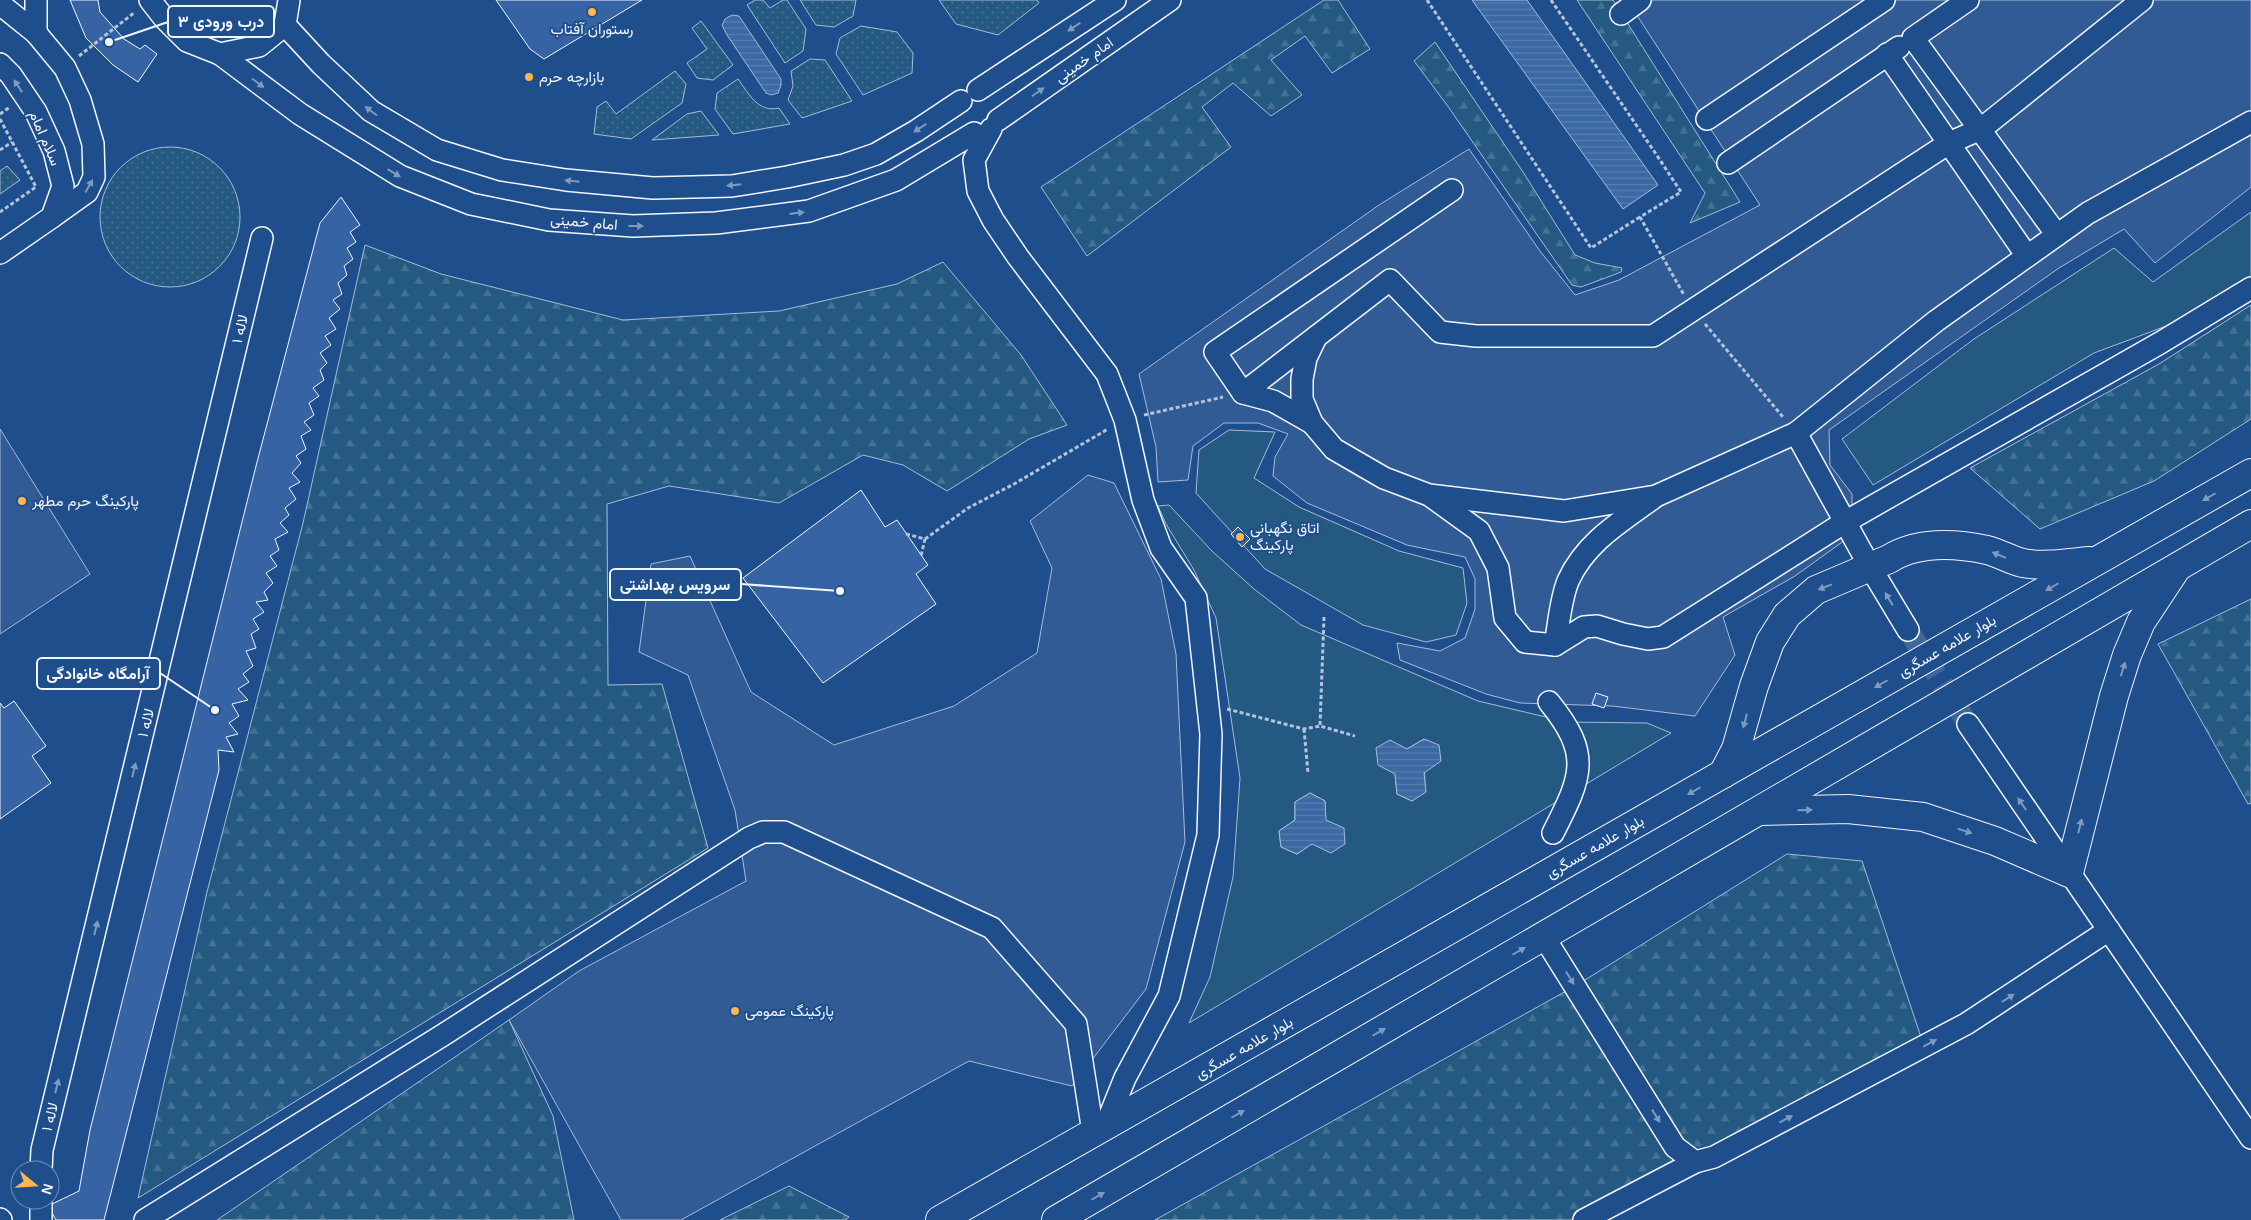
<svg xmlns="http://www.w3.org/2000/svg" width="2251" height="1220" viewBox="0 0 2251 1220" font-family="Helvetica,Vazirmatn,sans-serif">
<style>
.grass{fill:url(#grass-dots);stroke:#a8bbd7}
.forest{fill:url(#forest-firs);stroke:#a8bbd7}
.park{fill:#245a82;stroke:#a8bbd7;fill-rule:evenodd}
.parking{fill:#305b95;stroke:#a8bbd7}
.water{fill:url(#water-rules);stroke:#a8bbd7}
.building{fill:#3563a3;stroke:#f2f6ff}
.lines{fill:none;stroke-linecap:round;stroke-linejoin:round}
.minor-tunnel{stroke:#3f679d;stroke-width:21;stroke-dasharray:21 11;stroke-linecap:butt}
.minor-casing{stroke:#f2f6ff;stroke-width:24}
.highway-casing{stroke:#f2f6ff;stroke-width:30}
.path{stroke:#b3c4dc;stroke-width:3;stroke-dasharray:4 2.5;stroke-linecap:butt}
.minor{stroke:#1f4e8c;stroke-width:21}
.highway{stroke:#1f4e8c;stroke-width:28}
.oneway{fill:#7e9ac0}
.poi-dot{fill:#ffb74d;stroke:#1f4e8c;stroke-width:2}
.labels{text-anchor:middle;stroke-width:4;stroke-linejoin:round;paint-order:stroke}
.poi-label{font-size:15px;fill:#f2f6ff;stroke:#1f4e8c;text-anchor:start}
.street-label{font-size:15px;fill:#f2f6ff;stroke:#1f4e8c}
.leader{fill:none;stroke:#f2f6ff;stroke-width:2}
.callout-dot{fill:#f2f6ff;stroke:#1f4e8c;stroke-width:2}
.callout{fill:#1f4e8c;stroke:#f2f6ff;stroke-width:2}
.callout-label{font-size:16px;text-anchor:middle;font-weight:bold;fill:#f2f6ff}
</style>
<defs>
<pattern id="grass-dots" width="8" height="8" patternUnits="userSpaceOnUse" patternTransform="scale(1.25)"><rect width="8" height="8" fill="#245a82"/><path d="M2 2h.1M6 6h.1" fill="none" stroke="#447295" stroke-width="1.8" stroke-linecap="round"/></pattern>
<pattern id="forest-firs" width="22" height="20" patternUnits="userSpaceOnUse" patternTransform="scale(1.25)"><rect width="22" height="20" fill="#245a82"/><path d="M5 1l3.5 6h-7zM16 11l3.5 6h-7z" fill="#447295"/></pattern>
<pattern id="water-rules" width="6" height="5" patternUnits="userSpaceOnUse" patternTransform="scale(1.25)"><rect width="6" height="5" fill="#3b69a3"/><path d="M0 2.5h6" fill="none" stroke="#587fb1"/></pattern>
</defs>
<rect width="100%" height="100%" fill="#1f4e8c"/>
<g class="grass">
<polygon points="755,0 763,0 770,8 783,0 787,0 806,29 803,51 785,63 747,5"/>
<polygon points="800,0 856,0 853,16 834,27 816,25"/>
<polygon points="939,0 1037,0 1039,3 998,35 956,24"/>
<polygon points="701,21 733,65 713,80 697,78 687,63 707,49 692,28"/>
<polygon points="861,26 897,32 913,53 912,73 863,95 836,54 840,38"/>
<polygon points="810,59 825,60 852,101 802,118 788,100 793,86 791,71"/>
<polygon points="675,71 686,84 682,103 631,139 594,134 597,107 606,101 616,114"/>
<path d="M 738,79 C 749,94 758,113 779,108 L 790,124 L 733,134 L 715,109 L 717,93 Z"/>
<polygon points="701,111 719,135 652,140 687,114"/>
<circle cx="170" cy="217" r="70"/>
<polygon points="7,166 20,180 0,194 0,171"/>
</g>
<g class="forest">
<polygon points="1324,0 1338,0 1370,49 1332,73 1305,36 1271,60 1302,95 1271,116 1233,83 1202,107 1231,147 1087,256 1041,187"/>
<polygon points="1577,0 1613,0 1740,202 1690,223 1705,193"/>
<polygon points="1435,42 1523,172 1575,255 1595,263 1622,268 1621,272 1581,287 1572,285 1447,105 1414,61"/>
<polygon points="365,245 441,274 623,320 779,311 897,284 943,262 1021,355 1067,425 1029,439 947,491 903,465 863,455 779,503 669,486 607,504 608,685 662,684 708,848 138,1198 207,892 303,523"/>
<polygon points="2251,305 2251,419 2154,481 2040,529 1970,468 2159,364"/>
<polygon points="2251,599 2251,803 2248,804 2158,644"/>
<polygon points="1787,854 1862,861 1922,1040 1571,1220 1155,1220 1577,985"/>
<polygon points="509,1020 553,1116 574,1220 217,1220"/>
<polygon points="789,1186 849,1217 846,1220 720,1220"/>
</g>
<g class="park">
<polygon points="2251,212 2251,283 2217,307 2094,353 1873,485 1842,439 1974,339 2114,248 2153,282"/>
<polygon points="1229,430 1275,432 1254,478 1299,507 1399,551 1463,568 1467,603 1456,635 1426,642 1363,625 1265,569 1196,493 1199,450"/>
<path d="M 1169,505 L 1212,551 L 1254,589 L 1301,625 L 1478,701 L 1567,722 L 1647,723 L 1671,733 L 1189,1023 L 1210,977 L 1233,877 L 1240,778 L 1216,618 L 1194,570 L 1166,524 L 1158,506 ZM 1424,739 L 1425,792 L 1412,801 L 1397,794 L 1395,774 L 1407,749 ZM 1310,793 L 1325,801 C 1327,828 1319,840 1297,854 L 1281,847 L 1279,831 L 1295,820 L 1295,802 Z"/>
</g>
<g class="parking">
<polygon points="1627,0 2251,0 2251,187 2155,263 2124,229 2059,268 1829,430 1830,465 1852,494 1852,535 1795,576 1723,617 1735,655 1695,716 1612,706 1520,703 1486,694 1400,660 1397,643 1440,651 1465,638 1475,609 1475,579 1465,557 1407,545 1307,503 1273,476 1275,457 1288,434 1258,423 1224,423 1193,446 1188,480 1158,482 1156,447 1139,374 1379,205 1469,149 1540,251 1575,295 1619,280 1760,205"/>
<polygon points="0,429 90,574 0,634"/>
<polygon points="1088,475 1114,483 1161,579 1176,654 1185,842 1146,989 1072,1086 969,1061 681,1220 621,1220 509,1020 579,971 746,881 735,810 688,675 639,652 651,564 690,556 751,692 834,745 954,706 1037,653 1052,568 1030,521"/>
</g>
<g class="water">
<polygon points="1472,0 1527,0 1658,185 1623,209"/>
<polygon points="732,15 739,16 781,79 781,85 778,93 771,95 766,93 727,35 722,25 725,19"/>
<polygon points="1424,739 1439,745 1441,761 1424,773 1426,792 1412,801 1397,794 1395,774 1378,765 1376,748 1390,740 1407,749"/>
<polygon points="1310,793 1325,801 1326,820 1344,828 1345,844 1331,853 1312,844 1297,854 1281,847 1279,831 1295,820 1295,802"/>
</g>
<g class="building">
<polygon points="70,0 98,0 100,12 124,39 140,49 145,45 157,54 138,82 113,65 86,38"/>
<polygon points="496,0 642,0 544,59 530,49"/>
<polygon points="341,197 360,225 350,232 356,242 347,248 353,259 344,266 347,275 338,283 342,294 333,300 340,309 329,318 336,329 325,336 331,345 320,353 327,363 320,370 324,380 313,388 319,396 309,403 314,415 304,422 311,430 301,436 306,449 296,456 301,463 292,473 300,482 289,488 296,499 285,508 289,515 280,523 288,532 275,539 279,550 270,556 277,566 266,573 273,583 264,592 268,600 256,602 264,612 253,619 259,629 251,634 256,648 246,651 253,666 243,674 249,682 238,689 248,700 232,704 239,716 229,723 238,734 226,737 234,752 218,750 219,770 104,1220 56,1220 48,1206 79,1191 90,1130 256,466 320,223"/>
<polygon points="861,490 885,527 897,520 928,565 916,574 936,604 823,683 743,578"/>
<polygon points="1238,527 1250,539 1242,547 1231,534"/>
<polygon points="1596,693 1608,697 1604,708 1592,704"/>
<polygon points="14,701 46,746 32,756 51,783 0,819 0,703 4,708"/>
</g>
<g class="lines">
<polyline class="minor-tunnel" points="1908,630 1968,724"/>
<g class="minor-casing">
<g id="minor">
<polyline points="150,0 164,18 187,41 220,54 259,46 285,25 289,0"/>
<polyline points="1968,0 1913,38 2057,235"/>
<polyline points="0,4 36,33 65,68 80,100 93,144 94,177 87,192 52,217"/>
<polyline points="1621,14 1640,0"/>
<polyline points="285,25 321,64 371,111 437,150 502,170 566,180 653,188 732,186 787,177 844,165 876,154 916,131 961,101"/>
<polyline points="36,33 36,0"/>
<polyline points="220,54 300,114 400,176 471,204 549,220 633,226 716,223 809,211 896,180 974,133"/>
<polyline points="1887,54 2027,256"/>
<polyline points="0,64 11,75 36,112 54,151 63,186 52,217 0,253"/>
<polyline points="978,90 1115,0"/>
<polyline points="1707,119 1884,0"/>
<polyline points="998,120 1170,0"/>
<polyline points="991,129 974,160 978,191 993,220 1018,257 1107,374 1125,420 1143,500 1161,548 1196,598 1211,734 1208,835 1169,996 1125,1078 1106,1125"/>
<polyline points="1728,163 1899,47"/>
<polyline points="1316,337 1306,358 1302,379 1302,399 1312,423 1334,449 1384,478 1429,495 1564,511 1656,496 1796,433 1936,321 2088,213 2251,122"/>
<polyline points="1243,393 1390,280 1440,332 1476,336 1653,336 1949,143 1981,129 2142,0"/>
<polyline points="1312,423 1273,401 1243,393 1215,352 1452,190"/>
<polyline points="1796,433 1870,567 1908,630"/>
<polyline points="1432,497 1479,531 1498,568 1505,618 1525,642 1555,645 1584,627 1597,626 1623,634 1648,639 1663,637 1845,522 2160,343 2251,288"/>
<path d="M 1555,645 C 1559,624 1560,601 1568,581 C 1585,543 1620,522 1652,499"/>
<path d="M 1549,702 C 1592,755 1582,776 1553,833"/>
<polyline points="1968,724 2251,1138"/>
<polyline points="1544,937 1675,1147 1695,1162 1714,1157 1966,1024 2109,930"/>
<polyline points="41,1170 42,1150 262,238"/>
<polyline points="0,1219 1,1220"/>
<polyline points="41,1220 41,1200"/>
<polyline points="145,1220 443,1035 749,838 763,832 784,832 992,928 1076,1024 1093,1132"/>
<polyline points="1584,1220 1695,1162"/>
</g>
</g>
<g class="highway-casing">
<g id="highway">
<path d="M 1723,774 L 1736,749 L 1754,686 L 1770,642 L 1787,615 L 1816,590 L 1889,559 C 1918,541 1954,543 1987,550 C 1999,553 2010,560 2023,563 C 2045,567 2067,563 2089,561"/>
<polyline points="1761,811 1848,809 1923,817 1995,841 2069,873 2114,696 2127,655 2141,622 2176,569"/>
<polyline points="940,1220 2251,473"/>
<polyline points="1056,1220 2251,524"/>
</g>
</g>
<g class="path">
<polyline points="1427,0 1591,248 1640,217"/>
<polyline points="1551,0 1656,154 1681,192 1640,217 1684,295"/>
<polyline points="79,56 135,12"/>
<polyline points="0,114 10,107"/>
<polyline points="0,119 36,187 0,212"/>
<polyline points="0,150 12,142"/>
<polyline points="1705,324 1783,417"/>
<polyline points="1144,415 1223,397"/>
<polyline points="906,534 925,539 921,556"/>
<polyline points="925,539 968,508 1014,484 1108,429"/>
<polyline points="1324,617 1320,726 1355,736"/>
<polyline points="1227,709 1304,729 1320,726"/>
<polyline points="1304,729 1308,773"/>
</g>
<use href="#minor" class="minor"/>
<use href="#highway" class="highway"/>
</g>
<defs><path id="oneway-solid" d="M-6-.8H1V-3.2L6.5 0L1 3.2V.8H-6Z" transform="scale(1.25)"/></defs>
<g class="oneway">
<use href="#oneway-solid" transform="translate(1074 27) rotate(147)"/>
<use href="#oneway-solid" transform="translate(258 83) rotate(37)"/>
<use href="#oneway-solid" transform="translate(18 86) rotate(-123)"/>
<use href="#oneway-solid" transform="translate(1038 92) rotate(-35)"/>
<use href="#oneway-solid" transform="translate(371 111) rotate(-143)"/>
<use href="#oneway-solid" transform="translate(920 128) rotate(147)"/>
<use href="#oneway-solid" transform="translate(394 173) rotate(31)"/>
<use href="#oneway-solid" transform="translate(572 181) rotate(-174)"/>
<use href="#oneway-solid" transform="translate(734 185) rotate(174)"/>
<use href="#oneway-solid" transform="translate(89 186) rotate(-61)"/>
<use href="#oneway-solid" transform="translate(797 213) rotate(-7)"/>
<use href="#oneway-solid" transform="translate(636 226)"/>
<use href="#oneway-solid" transform="translate(2209 497) rotate(150)"/>
<use href="#oneway-solid" transform="translate(1999 555) rotate(-157)"/>
<use href="#oneway-solid" transform="translate(1825 587) rotate(159)"/>
<use href="#oneway-solid" transform="translate(2052 587) rotate(150)"/>
<use href="#oneway-solid" transform="translate(1889 599) rotate(-121)"/>
<use href="#oneway-solid" transform="translate(2123 669) rotate(-73)"/>
<use href="#oneway-solid" transform="translate(1881 684) rotate(150)"/>
<use href="#oneway-solid" transform="translate(1745 721) rotate(105)"/>
<use href="#oneway-solid" transform="translate(134 770) rotate(-76)"/>
<use href="#oneway-solid" transform="translate(1694 791) rotate(150)"/>
<use href="#oneway-solid" transform="translate(2022 804) rotate(-124)"/>
<use href="#oneway-solid" transform="translate(1805 810) rotate(-2)"/>
<use href="#oneway-solid" transform="translate(2080 826) rotate(-76)"/>
<use href="#oneway-solid" transform="translate(1965 831) rotate(18)"/>
<use href="#oneway-solid" transform="translate(96 928) rotate(-76)"/>
<use href="#oneway-solid" transform="translate(1519 951) rotate(-30)"/>
<use href="#oneway-solid" transform="translate(1570 978) rotate(58)"/>
<use href="#oneway-solid" transform="translate(2008 998) rotate(-32)"/>
<use href="#oneway-solid" transform="translate(1379 1032) rotate(-30)"/>
<use href="#oneway-solid" transform="translate(1930 1043) rotate(-28)"/>
<use href="#oneway-solid" transform="translate(57 1086) rotate(-76)"/>
<use href="#oneway-solid" transform="translate(1238 1114) rotate(-30)"/>
<use href="#oneway-solid" transform="translate(1656 1116) rotate(58)"/>
<use href="#oneway-solid" transform="translate(1786 1119) rotate(-28)"/>
<use href="#oneway-solid" transform="translate(1098 1196) rotate(-30)"/>
</g>
<g class="poi-dot">
<circle cx="592" cy="12" r="5"/>
<circle cx="529" cy="77" r="5"/>
<circle cx="22" cy="501" r="5"/>
<circle cx="1240" cy="537" r="5"/>
<circle cx="735" cy="1011" r="5"/>
</g>
<g class="labels">
<g class="poi-label">
<text x="592" y="34" text-anchor="middle">رستوران آفتاب</text>
<text x="539" y="82">بازارچه حرم</text>
<text x="32" y="506">پارکینگ حرم مطهر</text>
<text x="1250" y="533">اتاق نگهبانی<tspan x="1250" dy="17">پارکینگ</tspan></text>
<text x="745" y="1016">پارکینگ عمومی</text>
</g>
<g class="street-label">
<text transform="translate(1084 60) rotate(-35)" y="5">امام خمینی</text>
<text transform="translate(45 138) rotate(67)" y="5">سلام امام</text>
<text transform="translate(584 222) rotate(5)" y="5">امام خمینی</text>
<text transform="translate(240 329) rotate(-77)" y="5">لاله ۱</text>
<text transform="translate(1947 646) rotate(-30)" y="5">بلوار علامه عسگری</text>
<text transform="translate(146 723) rotate(-76)" y="5">لاله ۱</text>
<text transform="translate(1595 847) rotate(-30)" y="5">بلوار علامه عسگری</text>
<text transform="translate(1244 1048) rotate(-30)" y="5">بلوار علامه عسگری</text>
<text transform="translate(50 1117) rotate(-76)" y="5">لاله ۱</text>
</g>
</g>
<path class="leader" d="M109 42L168 22M840 591L741 584M215 710L160 673"/>
<g class="callout-dot">
<circle cx="109" cy="42" r="5"/>
<circle cx="840" cy="591" r="5"/>
<circle cx="215" cy="710" r="5"/>
</g>
<g class="callout">
<rect x="168" y="6" width="106" height="31" rx="5"/>
<rect x="610" y="569" width="131" height="31" rx="5"/>
<rect x="37" y="658" width="123" height="31" rx="5"/>
</g>
<g class="callout-label">
<text x="221" y="27">درب ورودی ۳</text>
<text x="675" y="590">سرویس بهداشتی</text>
<text x="98" y="679">آرامگاه خانوادگی</text>
</g>
<g transform="translate(35 1185) rotate(108)"><circle r="24" fill="#1f4e8c" stroke="#7391ba"/>
<path d="M0-4L9 19L0 12L-9 19Z" fill="#ffb74d"/>
<text y="-8" font-size="14" font-weight="bold" text-anchor="middle" fill="#f2f6ff">N</text>
</g>
</svg>
